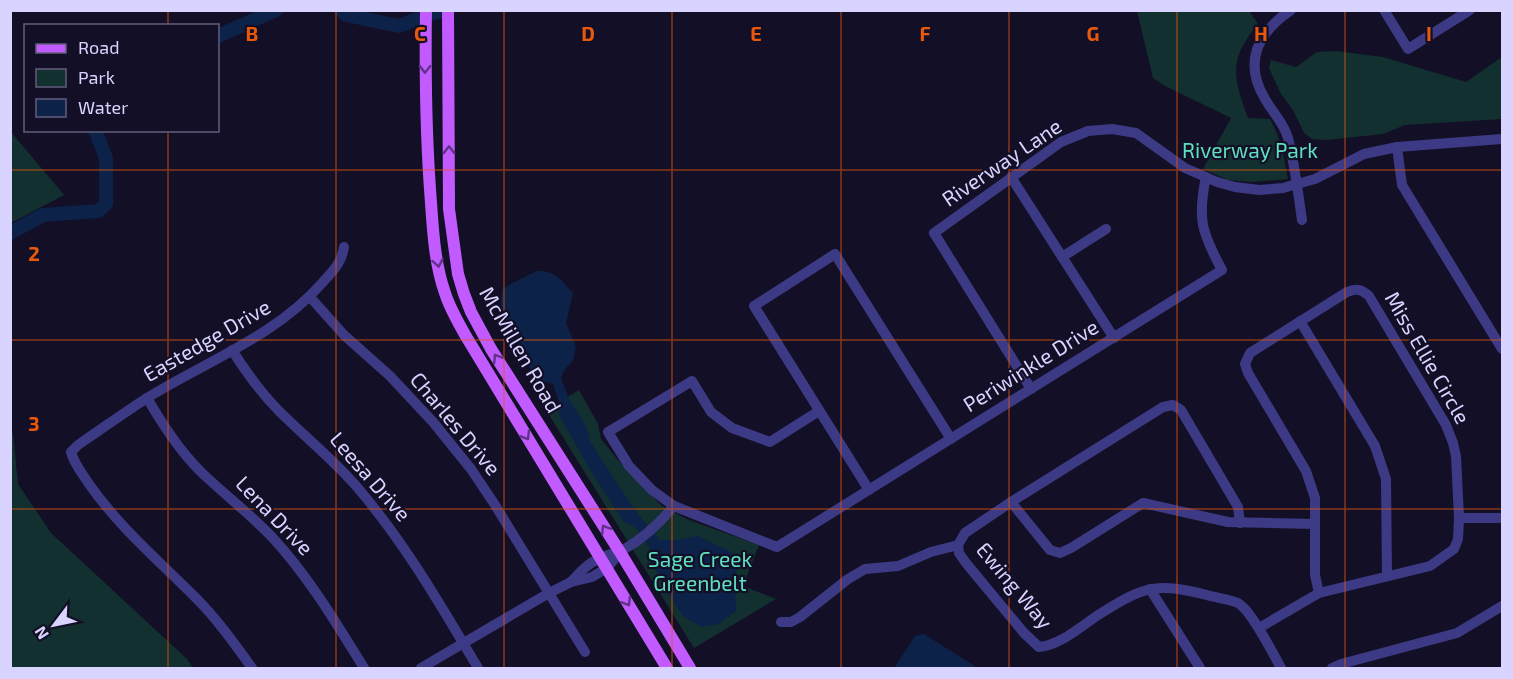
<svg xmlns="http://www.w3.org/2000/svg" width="1513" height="679" viewBox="0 0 1513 679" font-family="'Exo 2',sans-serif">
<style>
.green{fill:#12302f}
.water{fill:#0c2248}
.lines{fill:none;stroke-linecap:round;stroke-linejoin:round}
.river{stroke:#0c2248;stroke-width:14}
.minor{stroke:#3d3a85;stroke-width:10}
.major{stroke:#c25bff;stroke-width:12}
.oneway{stroke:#623188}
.grid{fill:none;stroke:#e8590c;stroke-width:1.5;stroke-opacity:0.55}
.labels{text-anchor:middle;stroke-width:4.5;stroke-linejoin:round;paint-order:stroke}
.park-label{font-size:21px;fill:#5fe0c0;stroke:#130f26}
.street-label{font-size:21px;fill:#d9d4ff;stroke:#130f26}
.grid-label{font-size:20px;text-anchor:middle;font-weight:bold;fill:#e8590c;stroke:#130f26;stroke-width:4.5;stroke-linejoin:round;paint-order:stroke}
</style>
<rect width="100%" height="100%" fill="#130f26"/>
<g class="green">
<path d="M 1137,11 L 1249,11 L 1258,24 C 1228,60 1233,77 1248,118 L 1270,119 C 1281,138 1284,158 1288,179 L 1252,182 L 1228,180 L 1203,169 L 1231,118 L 1165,86 L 1153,78 Z"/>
<polygon points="1336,51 1383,57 1466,82 1502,57 1502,119 1405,125 1383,134 1327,140 1312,139 1304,133 1293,110 1281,94 1269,68 1271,60 1296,67 1317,52"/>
<polygon points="11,132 64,195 11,223 10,223"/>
<polygon points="579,390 598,424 601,439 622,465 662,506 689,520 759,545 743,586 776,599 694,648 546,410"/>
<polygon points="13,433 18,484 51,533 187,659 193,668 11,668 10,435"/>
</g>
<g class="water">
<path d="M 537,271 C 556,271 561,280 573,293 L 566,323 L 576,347 L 573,361 L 565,369 L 561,378 L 569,399 L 587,428 L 590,441 C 611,473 634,513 660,540 L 675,540 L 698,536 L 731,552 L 738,558 L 735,577 L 736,611 L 719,624 L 702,627 L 684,617 L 668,594 L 655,568 L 649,547 L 636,528 L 623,521 L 586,463 L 559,415 L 559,403 L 553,384 L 538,380 L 534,375 C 518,351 493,318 503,288 Z"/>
<polygon points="924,634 978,668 894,668 915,636"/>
</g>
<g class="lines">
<g class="river">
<polyline points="341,10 346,15 399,26 422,17"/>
<polyline points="430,14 447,10"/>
<polyline points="218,36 276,10"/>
<polyline points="10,233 43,215 98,211 106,204 106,158 95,130"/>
</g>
<g class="minor">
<path d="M 1291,10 C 1257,33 1243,62 1265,99 C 1273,113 1284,123 1288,138 C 1295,165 1298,193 1302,220"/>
<polyline points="1384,10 1408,49 1470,10"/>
<polyline points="1397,147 1402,185 1502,349"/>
<polyline points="1011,177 1114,338"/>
<polyline points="1062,257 1106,229"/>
<polyline points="310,297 344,335 390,376 433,422 471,469 495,505 585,652"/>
<polyline points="1300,321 1375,446 1386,479 1387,576"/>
<path d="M 232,350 C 246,372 260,392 279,411 C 305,437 333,459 357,487 C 405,543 441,606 478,668"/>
<polyline points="1031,389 934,233 1061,142 1088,131 1112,129 1136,133 1185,168 1217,182 1235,187 1259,190 1283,188 1315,179 1364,154 1397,147 1502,139"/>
<path d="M 147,398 C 163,425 179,450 201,472 C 224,494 250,514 272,537 C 309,577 336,623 364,668"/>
<path d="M 819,411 L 770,442 L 732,428 L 711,412 L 692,381 L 608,432 L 629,466 L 652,490 L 674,506 L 777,547 L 1222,270 C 1202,233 1197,219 1206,177"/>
<polyline points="869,490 754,306 835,254 951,439"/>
<polyline points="1011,502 1050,550 1060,553 1071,548 1143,503 1228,522 1315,524"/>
<polyline points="1459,518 1500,518"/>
<path d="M 1240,523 L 1238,507 L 1181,410 L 1173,405 L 1163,407 L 1011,502 L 965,533 L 958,545 L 959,553 L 966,563 L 1024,633 L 1039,647 C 1062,645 1083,624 1103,612 C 1146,585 1158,583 1207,595 C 1216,598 1229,599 1238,603 C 1252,611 1273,654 1281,668"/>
<path d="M 571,582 C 580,572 588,563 601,558 C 608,554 616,553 623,550 C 644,538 659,524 674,506"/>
<polyline points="1150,589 1200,668"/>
<polyline points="781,622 791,622 800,617 848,579 865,569 898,566 931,552 958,545"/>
<path d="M 1259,628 L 1319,593 L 1430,566 L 1454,549 L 1458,539 L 1459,518 L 1456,456 L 1453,443 L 1446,425 L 1369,296 C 1361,289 1356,288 1347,292 L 1250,353 L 1245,364 L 1248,373 L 1306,471 L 1315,498 L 1315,575 L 1319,593"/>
<path d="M 252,668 C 234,643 217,619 195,597 C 158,560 119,527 89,484 C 82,473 74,464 71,452 L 78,445 C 101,429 124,413 147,398 C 207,361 276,336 323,282 C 333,271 342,262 344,247"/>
<polyline points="421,668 549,593 571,582 592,577 607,568 620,552"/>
<polyline points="1332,668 1341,664 1457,633 1502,606"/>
</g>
<g class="major">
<path d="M 426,10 C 425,75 426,139 431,203 C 433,232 435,265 445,293 C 450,309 459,324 467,338 L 667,668"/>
<polyline points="448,10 449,209 458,274 464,294 471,312 491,349 620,552 690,668"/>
</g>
</g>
<defs><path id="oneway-chevron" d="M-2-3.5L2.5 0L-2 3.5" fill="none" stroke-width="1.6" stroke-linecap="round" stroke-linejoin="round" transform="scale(1.5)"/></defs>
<g class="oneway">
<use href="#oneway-chevron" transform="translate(425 69) rotate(91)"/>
<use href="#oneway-chevron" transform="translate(449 150) rotate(-90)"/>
<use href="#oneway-chevron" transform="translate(438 263) rotate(80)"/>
<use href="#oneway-chevron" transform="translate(497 358) rotate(-122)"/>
<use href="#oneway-chevron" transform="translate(526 436) rotate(59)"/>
<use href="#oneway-chevron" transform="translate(605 529) rotate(-122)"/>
<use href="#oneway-chevron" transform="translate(627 602) rotate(59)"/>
</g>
<path class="grid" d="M 168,10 L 168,26M 336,10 L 336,668M 504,10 L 504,668M 672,10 L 672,668M 841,10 L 841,668M 1009,10 L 1009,668M 1177,10 L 1177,668M 1345,10 L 1345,668M 168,130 L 168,668M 10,170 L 1502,170M 10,340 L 1502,340M 10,509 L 1502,509"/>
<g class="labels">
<g class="park-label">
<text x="1250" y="158">Riverway Park</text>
<text x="700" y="567">Sage Creek<tspan x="700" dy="24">Greenbelt</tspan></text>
</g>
<g class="street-label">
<text transform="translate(1002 163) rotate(-34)" y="7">Riverway Lane</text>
<text transform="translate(207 341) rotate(-30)" y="7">Eastedge Drive</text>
<text transform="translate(520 350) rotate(60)" y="7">McMillen Road</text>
<text transform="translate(1427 358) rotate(60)" y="7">Miss Ellie Circle</text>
<text transform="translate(1031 366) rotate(-32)" y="7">Periwinkle Drive</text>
<text transform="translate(455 424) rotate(50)" y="7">Charles Drive</text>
<text transform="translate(370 477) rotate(49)" y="7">Leesa Drive</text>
<text transform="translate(274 516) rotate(46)" y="7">Lena Drive</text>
<text transform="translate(1014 586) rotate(50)" y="7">Ewing Way</text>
</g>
</g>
<g class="grid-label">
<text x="252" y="41">B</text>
<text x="420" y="41">C</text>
<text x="588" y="41">D</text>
<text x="756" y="41">E</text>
<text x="925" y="41">F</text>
<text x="1093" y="41">G</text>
<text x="1261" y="41">H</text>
<text x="1429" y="41">I</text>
<text x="34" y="261">2</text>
<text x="34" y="431">3</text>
</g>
<rect width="1513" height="679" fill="none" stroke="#d9d4ff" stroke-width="24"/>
<rect x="24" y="24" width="195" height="108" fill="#130f26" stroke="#625e7d" stroke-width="1.5"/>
<rect x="36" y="44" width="30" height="9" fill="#c25bff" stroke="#625e7d" stroke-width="1.5"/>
<text x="78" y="54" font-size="18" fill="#d9d4ff">Road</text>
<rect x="36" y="69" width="30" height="18" fill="#12302f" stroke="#625e7d" stroke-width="1.5"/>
<text x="78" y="84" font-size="18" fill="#d9d4ff">Park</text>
<rect x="36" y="99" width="30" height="18" fill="#0c2248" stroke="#625e7d" stroke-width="1.5"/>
<text x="78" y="114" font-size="18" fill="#d9d4ff">Water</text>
<g transform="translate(54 625) rotate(238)" stroke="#130f26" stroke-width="4.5" paint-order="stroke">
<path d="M0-4.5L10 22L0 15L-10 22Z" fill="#d9d4ff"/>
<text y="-9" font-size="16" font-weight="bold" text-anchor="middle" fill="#d9d4ff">N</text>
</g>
</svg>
